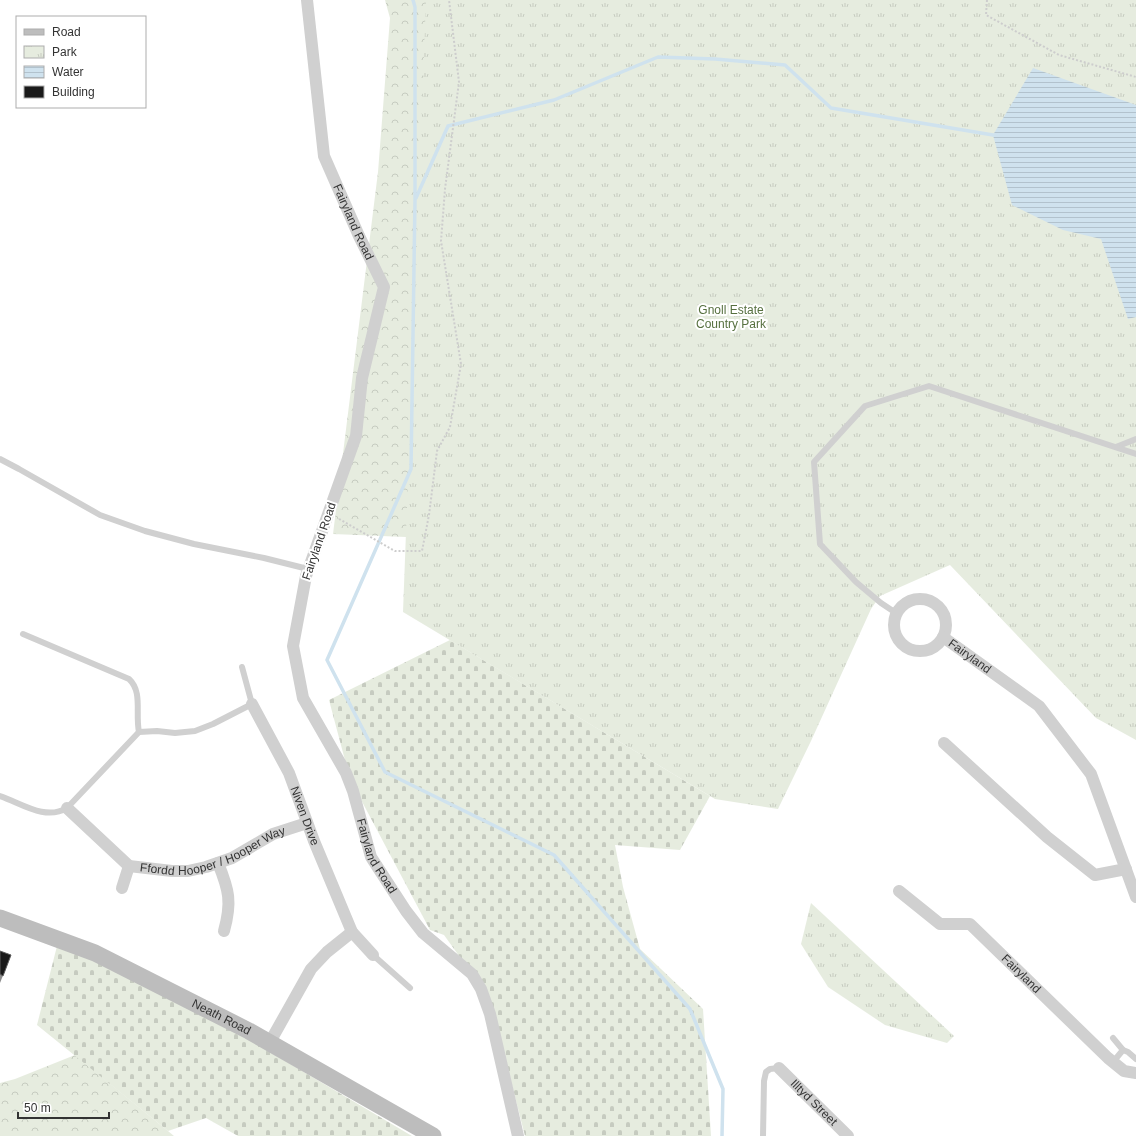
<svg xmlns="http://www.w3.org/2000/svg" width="1136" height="1136" viewBox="0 0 1136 1136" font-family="Helvetica,sans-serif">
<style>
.forest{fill:url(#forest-crowns)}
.cemetery{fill:url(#cemetery-stones)}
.park{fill:url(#park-tufts)}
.water{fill:url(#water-rules)}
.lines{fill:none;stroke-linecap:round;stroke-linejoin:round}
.stream{stroke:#cfe2ee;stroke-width:3.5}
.path{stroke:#cdcdcd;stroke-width:2;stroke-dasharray:2 2;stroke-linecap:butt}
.lane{stroke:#d0d0d0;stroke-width:6}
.street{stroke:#d0d0d0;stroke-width:12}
.secondary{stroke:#bdbdbd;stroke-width:17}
.wall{fill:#8c8c8c}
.building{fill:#1a1a1a;stroke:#5f5f5f}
.labels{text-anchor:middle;stroke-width:4;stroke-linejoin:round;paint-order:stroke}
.street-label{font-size:12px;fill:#333;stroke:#fff}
.park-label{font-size:12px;fill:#56703f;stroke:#fff}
</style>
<defs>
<pattern id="forest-crowns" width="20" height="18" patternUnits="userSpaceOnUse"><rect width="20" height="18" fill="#e6ecdf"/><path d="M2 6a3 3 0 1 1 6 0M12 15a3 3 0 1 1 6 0" fill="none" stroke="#c6cbc0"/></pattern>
<pattern id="cemetery-stones" width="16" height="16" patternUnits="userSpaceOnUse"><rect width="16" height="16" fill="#e6ecdf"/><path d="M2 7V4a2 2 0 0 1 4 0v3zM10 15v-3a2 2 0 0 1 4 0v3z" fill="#c6cbc0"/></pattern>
<pattern id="park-tufts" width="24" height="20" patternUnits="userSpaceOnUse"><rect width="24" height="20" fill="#e6ecdf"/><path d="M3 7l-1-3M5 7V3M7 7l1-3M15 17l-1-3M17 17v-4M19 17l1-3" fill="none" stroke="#c6cbc0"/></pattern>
<pattern id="water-rules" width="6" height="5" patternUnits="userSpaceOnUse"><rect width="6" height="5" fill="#cfe2ee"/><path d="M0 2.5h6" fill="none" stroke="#b2c2cd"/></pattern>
</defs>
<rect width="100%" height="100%" fill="#fff"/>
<g class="forest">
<polygon points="385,0 1136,0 450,405 406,537 333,534 378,172 390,18"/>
<polygon points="75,1055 168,1131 174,1136 0,1136 0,1083 15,1079"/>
</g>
<g class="cemetery">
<polygon points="450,640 710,796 680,850 615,845 623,887 640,949 703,1009 711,1136 525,1136 490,999 444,935 430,930 350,779 329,700"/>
<polygon points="57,946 93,960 228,1027 412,1136 238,1136 206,1118 168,1131 37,1025"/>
</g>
<g class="park">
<polygon points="426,0 1136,0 1136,740 1096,718 950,565 880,596 871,609 811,741 778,809 715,799 403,612"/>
<polygon points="811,903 954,1036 947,1043 885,1025 828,987 801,944"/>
</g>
<polygon class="water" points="1033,68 1136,105 1136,317 1128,319 1101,239 1063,230 1012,205 993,135"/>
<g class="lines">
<g class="stream">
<polyline points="413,0 415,7 415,200 411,469 327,660 385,772 554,855 690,1009 723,1089 722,1136"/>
<polyline points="416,198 448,126 554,100 658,57 715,59 785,65 831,108 993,135"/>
</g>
<g class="path">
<polyline points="987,0 986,15 1059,55 1136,77"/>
<polyline points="339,519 395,551 422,551 429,515 437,451 450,427 461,364 441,241 445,189 459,82 449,0"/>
</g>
<g class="lane">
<polyline points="1116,447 1136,439"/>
<polyline points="0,459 19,469 100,515 145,531 194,544 264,558 308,569"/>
<polyline points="896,613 881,603 856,582 820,544 814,462 865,406 929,386 1136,454"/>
<path d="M 23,634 L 129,679 C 143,692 135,713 139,732"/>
<path d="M 0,796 C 21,803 45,821 67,808 L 139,732 L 157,731 L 175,733 L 195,731 L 213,724 L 252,704 L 242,667"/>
<polyline points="373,955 410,988"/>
<polyline points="1113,1038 1123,1050"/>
<polyline points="1113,1062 1123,1050 1128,1052 1136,1059"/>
<polyline points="763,1136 764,1081 766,1072 770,1069 779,1068"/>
</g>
<g class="street">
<path id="s1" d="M 307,0 L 324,156 L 359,236 L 384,287 L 362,378 L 356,436 L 306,576 L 293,646 L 303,698 L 346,773 L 353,791 L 371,857 L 406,911 L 423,933 L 472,974 L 481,989 L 490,1014 L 518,1136"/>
<circle cx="920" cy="625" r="26"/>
<path id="s2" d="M 943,637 L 1039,706 L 1091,774 L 1136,897"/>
<path id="s3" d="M 252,704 L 289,773 L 314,841 L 352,932"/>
<polyline points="944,743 1047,837 1095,875 1126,869"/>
<path id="s4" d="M 67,808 L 129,866 L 172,871 L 188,871 L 206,867 L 232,858 L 273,834 L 307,823"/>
<path d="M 218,863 C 229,890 232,902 224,931"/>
<polyline points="122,888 129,866"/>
<path id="s5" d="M 899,891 L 940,924 L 970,924 L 1108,1058 L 1124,1071 L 1136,1073"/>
<polyline points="270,1042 311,969 327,952 352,932 373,955"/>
<path id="s6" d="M 779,1068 L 848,1136"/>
</g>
<path class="secondary" id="s7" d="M 0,918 L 95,953 L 249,1031 L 433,1136"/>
</g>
<polygon class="wall" points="0,951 11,955 0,983"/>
<polygon class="building" points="0,951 11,955 3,976 0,974"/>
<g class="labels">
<g class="street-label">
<text dy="4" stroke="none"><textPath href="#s1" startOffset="229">Fairyland Road</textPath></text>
<text transform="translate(319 541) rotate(-71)" y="4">Fairyland Road</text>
<text dy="4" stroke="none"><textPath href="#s2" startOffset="33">Fairyland</textPath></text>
<text dy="4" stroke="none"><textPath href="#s3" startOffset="124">Niven Drive</textPath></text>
<text dy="4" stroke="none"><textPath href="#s4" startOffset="173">Ffordd Hooper / Hooper Way</textPath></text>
<text dy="4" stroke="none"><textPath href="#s1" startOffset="901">Fairyland Road</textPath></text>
<text dy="4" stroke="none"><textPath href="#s5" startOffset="154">Fairyland</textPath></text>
<text dy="4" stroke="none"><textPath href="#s7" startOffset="243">Neath Road</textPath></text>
<text dy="4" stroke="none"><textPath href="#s6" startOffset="49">Illtyd Street</textPath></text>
</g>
<g class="park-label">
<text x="731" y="314">Gnoll Estate<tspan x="731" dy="14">Country Park</tspan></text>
</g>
</g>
<rect x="16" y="16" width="130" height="92" fill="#ffffff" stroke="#adadad"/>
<rect x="24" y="29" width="20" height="6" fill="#bdbdbd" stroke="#adadad"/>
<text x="52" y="36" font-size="12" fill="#333333">Road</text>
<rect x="24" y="46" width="20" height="12" fill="url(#park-tufts)" stroke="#adadad"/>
<text x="52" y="56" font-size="12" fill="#333333">Park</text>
<rect x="24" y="66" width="20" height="12" fill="url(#water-rules)" stroke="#adadad"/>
<text x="52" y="76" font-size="12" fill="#333333">Water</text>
<rect x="24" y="86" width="20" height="12" fill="#1a1a1a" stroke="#adadad"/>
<text x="52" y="96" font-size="12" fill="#333333">Building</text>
<path d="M18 1112v6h91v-6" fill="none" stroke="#333333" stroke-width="2"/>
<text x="24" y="1112" font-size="12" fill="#333333" stroke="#ffffff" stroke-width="3" paint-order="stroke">50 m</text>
</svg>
